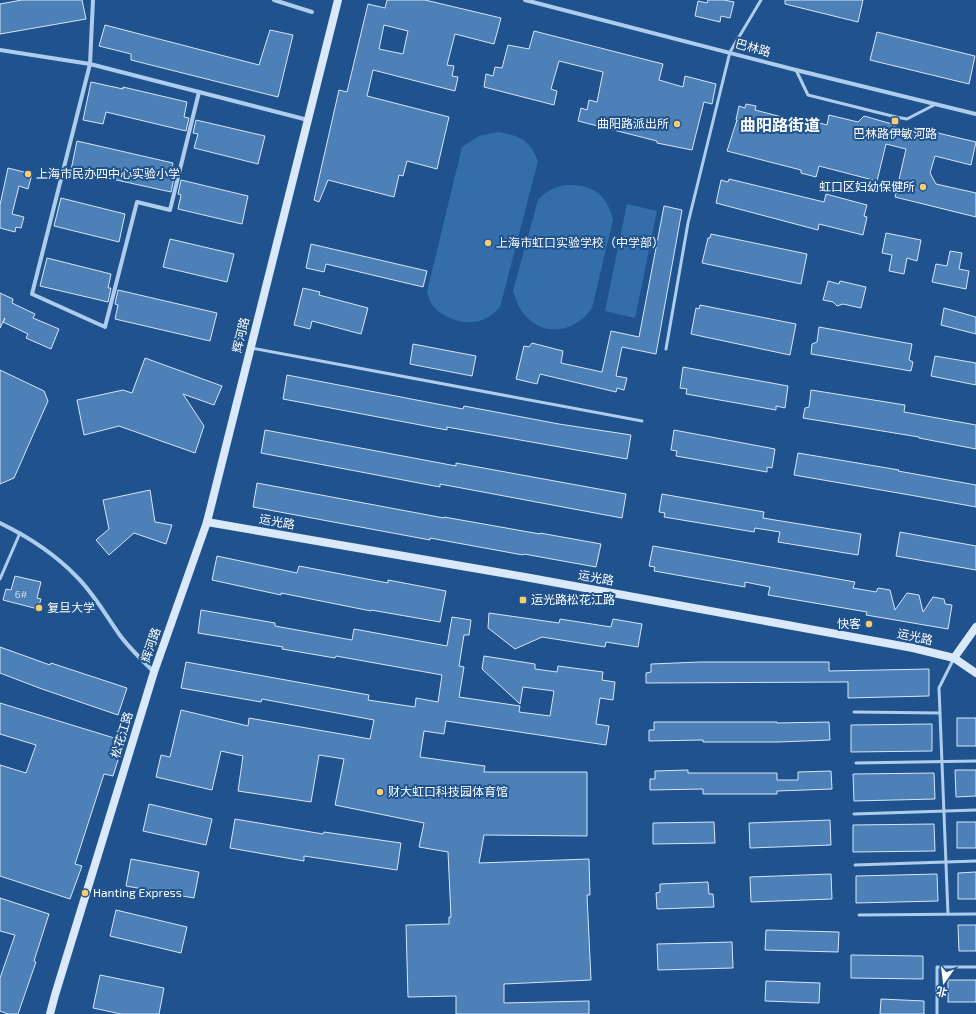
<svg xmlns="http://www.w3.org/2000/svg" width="976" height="1014" viewBox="0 0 976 1014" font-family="'Exo 2','Noto Sans SC',sans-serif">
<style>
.green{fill:#346eaa}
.building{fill:#4d80b6;stroke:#d3e6f9;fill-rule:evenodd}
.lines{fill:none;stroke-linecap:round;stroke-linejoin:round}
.lane{stroke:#aeccec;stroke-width:3}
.street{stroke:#aeccec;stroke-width:4}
.secondary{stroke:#dae9f9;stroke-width:8}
.poi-dot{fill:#f9cd6f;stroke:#20538d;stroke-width:1.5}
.labels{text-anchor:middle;stroke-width:4;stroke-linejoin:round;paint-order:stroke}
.number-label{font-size:10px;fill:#d2dfed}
.street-label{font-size:12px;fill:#fff;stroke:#20538d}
.poi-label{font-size:12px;fill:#fff;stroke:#20538d;text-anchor:start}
.district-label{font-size:16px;font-weight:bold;fill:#fff;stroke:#20538d}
</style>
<rect width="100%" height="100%" fill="#20538d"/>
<g class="green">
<path d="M 499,132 C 521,137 529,139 538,161 L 500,307 C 495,312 490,317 482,320 C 467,326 444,319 433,306 C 430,302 429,297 427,292 L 462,147 L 479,136 Z"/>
<path d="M 566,185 C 592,184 607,194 613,220 L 592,308 C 575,333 543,338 523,313 C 518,307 516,298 513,291 L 538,200 C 546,191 554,187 566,185 Z"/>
<polygon points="627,204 657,211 635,318 605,311"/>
</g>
<g class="building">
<polygon points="22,0 82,0 86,19 0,34 0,4"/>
<path d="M 387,0 L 425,0 L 501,18 L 494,44 L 455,34 L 447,65 L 454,66 L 452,76 L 458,77 L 455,91 L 373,70 L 367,96 L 449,117 L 437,169 L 407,161 L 403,176 L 399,175 L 394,197 L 328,180 L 319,202 L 314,200 L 339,90 L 347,92 L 368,4 L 385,8 ZM 384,25 L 408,31 L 403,54 L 379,49 Z"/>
<polygon points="708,0 724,0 734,2 730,18 721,16 720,22 695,16 698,1 707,3"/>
<polygon points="785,0 863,0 858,22 785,4"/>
<polygon points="105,25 259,65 270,30 293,35 278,97 131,60 131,54 99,46"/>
<polygon points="534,31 663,64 659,80 683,87 685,76 716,84 712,104 704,102 692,150 657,143 657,141 578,121 581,108 587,110 589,100 597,102 603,72 559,61 551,89 557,91 554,105 484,87 486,74 493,76 495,67 502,68 508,45 529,49"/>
<polygon points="877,32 975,56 969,84 870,60"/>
<polygon points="91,82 123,89 123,87 187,102 184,117 189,118 186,131 106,112 103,124 83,120"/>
<polygon points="746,104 756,106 755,110 805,123 806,119 827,125 829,115 858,122 864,116 892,124 891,126 920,133 921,129 976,142 971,165 935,156 930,173 936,184 976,193 976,217 895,197 906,149 886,144 877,181 819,166 816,177 801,173 801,170 727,151 737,120 736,120 739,106 745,108"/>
<polygon points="196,120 265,136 258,164 194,148 198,134 193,133"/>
<polygon points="77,141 173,163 170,177 174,178 171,192 71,170"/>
<polygon points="8,168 32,174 28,189 19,186 12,214 24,217 21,228 16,227 15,232 0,228 0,205"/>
<polygon points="729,179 824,202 826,194 867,205 864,216 867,217 863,235 819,224 818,230 716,203 721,180 728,182"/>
<polygon points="181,180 248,196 242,224 178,209 181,195 178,194"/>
<polygon points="61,198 125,214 119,242 54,226"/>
<polygon points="664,206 682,210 656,354 622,347 616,376 627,378 624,390 617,388 616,392 540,374 537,384 516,379 524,346 529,347 532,343 563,351 561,363 602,372 611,331 639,337"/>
<polygon points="886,233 921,240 917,261 907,258 904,274 889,271 892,255 882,253"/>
<polygon points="711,234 807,254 801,284 702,263 708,238 710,238"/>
<polygon points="170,239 234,254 227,282 163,267"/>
<polygon points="311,244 427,271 423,287 326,264 324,272 306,268"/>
<polygon points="950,251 962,253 959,269 969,271 966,289 932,282 936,264 947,266"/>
<polygon points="47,258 111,274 108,288 111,288 108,302 40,286"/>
<polygon points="828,281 839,284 840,281 866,287 861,308 843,304 837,306 833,302 823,300"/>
<polygon points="303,288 320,292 319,295 368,308 361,334 312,321 310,329 294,325"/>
<polygon points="118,290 217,313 210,341 115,319 118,305 115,304"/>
<polygon points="0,293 13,299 12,303 35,314 33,318 59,329 51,349 26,338 28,334 3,322 5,318 0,328"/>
<polygon points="700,305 796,324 790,355 691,334 696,308 699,309"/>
<polygon points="944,308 976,317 976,334 941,325"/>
<polygon points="819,327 912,344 909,360 913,362 911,371 811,354 812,344 817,342"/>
<polygon points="413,344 476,356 472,376 410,364"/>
<polygon points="935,356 976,363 976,385 931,376"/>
<polygon points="145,358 222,386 214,405 183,394 204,426 195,453 119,426 84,435 77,400 123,390 132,393"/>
<polygon points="683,367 788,386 785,408 776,406 776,410 686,394 687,389 680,388"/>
<polygon points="0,370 44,391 48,401 14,478 0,484"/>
<polygon points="287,375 463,409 464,406 559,424 631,435 627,459 447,427 447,430 283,399"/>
<polygon points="811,390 905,405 904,412 976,425 976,449 919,438 919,437 803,418 805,408 809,407"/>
<polygon points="265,430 456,466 456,463 626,494 622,518 440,484 440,487 261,453"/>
<polygon points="674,430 775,449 772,468 767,467 767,472 676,456 677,451 671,450"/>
<polygon points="798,453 899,470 898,471 976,485 976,507 910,495 794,475"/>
<polygon points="257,483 444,518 444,517 540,534 540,533 601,544 596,567 524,554 523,555 430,538 430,540 253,507"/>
<polygon points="150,490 155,522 172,525 166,544 134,533 109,555 96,540 109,529 103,500"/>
<polygon points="662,494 764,512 763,518 861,534 858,555 778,542 780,532 755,528 754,532 664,517 665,513 659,512"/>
<polygon points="900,532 976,546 976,570 896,556"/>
<polygon points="653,546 855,582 853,588 876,592 878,588 890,590 895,610 907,593 919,595 923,612 933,597 944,599 945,604 952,605 948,629 866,615 867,612 768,595 770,587 745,582 745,587 654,571 655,567 649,566"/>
<polygon points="217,556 297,573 299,566 388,583 388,580 446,591 440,622 371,610 371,611 281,593 281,595 212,580"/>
<polygon points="15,576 41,582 37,598 41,599 38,609 3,600 6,589 11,590"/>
<polygon points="201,610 275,623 275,626 352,640 354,629 447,646 452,617 471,620 469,635 464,635 459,666 464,667 459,697 520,706 519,712 550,716 554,691 523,687 520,704 482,669 484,656 535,664 535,669 557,672 558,666 603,672 602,680 615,682 613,700 600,698 596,724 609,726 606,745 446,721 444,734 424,731 420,757 485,766 484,772 587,772 587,836 484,835 479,863 589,859 590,895 587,895 591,980 504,984 504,1003 589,1001 589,1014 456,1014 456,996 408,997 406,925 449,924 449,917 451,917 448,852 419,847 424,823 335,805 344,759 319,755 311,802 238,791 243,756 221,751 212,790 156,777 161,755 170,757 181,710 248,726 249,718 370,739 374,720 262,699 261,702 181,688 186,662 369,695 368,700 415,707 416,698 438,702 442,675 336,656 335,658 282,649 283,647 198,633"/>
<polygon points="489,613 559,623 560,619 611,627 613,619 642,624 638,647 606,642 605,647 542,637 515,649 488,628"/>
<polygon points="0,647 50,665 51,663 127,688 118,715 42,689 0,673"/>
<polygon points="700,662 829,662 829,671 929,669 929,696 848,698 848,682 646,683 646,673 651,672 651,664"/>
<polygon points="0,703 124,741 113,776 104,774 75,864 82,866 70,899 0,876 0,765 26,773 36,745 0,734"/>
<rect x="957" y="718" width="19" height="28"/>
<polygon points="654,722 777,722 777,723 829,722 830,740 778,742 703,742 703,740 649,741 649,730 654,730"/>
<polygon points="932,724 932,751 851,752 851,725"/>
<polygon points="688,770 688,773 777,773 777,780 798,780 798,772 831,771 832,789 777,791 777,794 703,794 703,789 650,790 650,779 655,779 655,771"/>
<polygon points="955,770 976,770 976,796 956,797"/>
<polygon points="934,773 935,799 854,801 853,774"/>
<polygon points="149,804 212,819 206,845 143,831"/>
<polygon points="235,819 323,834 324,832 401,843 397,870 304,856 304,861 230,848"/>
<polygon points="830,820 831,845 750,848 749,823"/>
<polygon points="714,822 715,843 653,844 653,823"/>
<rect x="957" y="822" width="19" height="26"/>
<polygon points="934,824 935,851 853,852 853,825"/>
<polygon points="131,859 199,872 194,898 126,886"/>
<polygon points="976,872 976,899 958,899 958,873"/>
<polygon points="831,874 832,899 751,902 750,877"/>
<polygon points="937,874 938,901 856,903 856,876"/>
<polygon points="708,882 709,894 713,894 714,907 657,909 656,893 660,892 660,884"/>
<polygon points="0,898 49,914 34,961 36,962 18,1014 8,1014 0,1011 0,978 15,935 0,931"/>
<polygon points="116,910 187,927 181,953 110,936"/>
<polygon points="958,925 976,925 976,951 959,951"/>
<polygon points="766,930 839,932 838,952 765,950"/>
<polygon points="732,942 733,968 658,970 657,944"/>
<polygon points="851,955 923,956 923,979 851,978"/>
<polygon points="100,975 164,988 159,1014 121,1014 93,1008"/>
<rect x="948" y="980" width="28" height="22"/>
<polygon points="766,981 820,983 819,1003 765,1001"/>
<polygon points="881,999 924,1001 924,1014 880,1014"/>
</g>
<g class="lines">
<g class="lane">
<polyline points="796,70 808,95 896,117 907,119 936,104"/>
<polyline points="251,348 642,421"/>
<polyline points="666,349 688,223 730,52 761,0"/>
<polyline points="0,579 20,533"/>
<polyline points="854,712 940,713"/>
<polyline points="856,763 976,761"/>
<polyline points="854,814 976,810"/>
<polyline points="855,865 976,861"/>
<polyline points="948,914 939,688 953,660"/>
<polyline points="859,915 976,914"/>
<polyline points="937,1014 937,967 976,967"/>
</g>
<g class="street">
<polyline points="93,0 90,64 308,120"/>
<polyline points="274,0 312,12"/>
<polyline points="525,0 796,70 976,114"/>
<polyline points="0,50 90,64 32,294 105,327 137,202 170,210 199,92"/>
<path d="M 0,523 C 29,537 55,554 77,577 C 94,594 105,614 119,634 C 129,648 142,660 154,672"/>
</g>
<g class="secondary">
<polyline points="207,522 525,577 913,648 954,658 976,673"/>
<polyline points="954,658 976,627"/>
<polyline points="50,1014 55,995 154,672 207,522 338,0"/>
</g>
</g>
<g class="poi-dot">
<rect x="891" y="117" width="8" height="8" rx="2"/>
<circle cx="677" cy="124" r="4"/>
<circle cx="28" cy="174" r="4"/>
<circle cx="923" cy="187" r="4"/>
<circle cx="488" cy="243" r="4"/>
<rect x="519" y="596" width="8" height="8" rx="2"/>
<circle cx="39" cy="608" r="4"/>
<circle cx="869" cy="624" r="4"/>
<circle cx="380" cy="792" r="4"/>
<circle cx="85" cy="893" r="4"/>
</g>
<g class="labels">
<g class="number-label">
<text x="21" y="598">6#</text>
</g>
<g class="street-label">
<text transform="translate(753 48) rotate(15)" y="4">巴林路</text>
<text transform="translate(241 335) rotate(-76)" y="4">辉河路</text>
<text transform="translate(277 522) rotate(10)" y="4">运光路</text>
<text transform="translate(596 578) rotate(10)" y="4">运光路</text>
<text transform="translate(915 637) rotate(12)" y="4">运光路</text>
<text transform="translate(151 645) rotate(-71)" y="4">辉河路</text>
<text transform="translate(122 735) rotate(-73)" y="4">松花江路</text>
</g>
<g class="poi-label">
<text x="669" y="128" text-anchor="end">曲阳路派出所</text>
<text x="895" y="138" text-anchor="middle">巴林路伊敏河路</text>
<text x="36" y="178">上海市民办四中心实验小学</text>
<text x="915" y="191" text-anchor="end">虹口区妇幼保健所</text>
<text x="496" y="247">上海市虹口实验学校（中学部）</text>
<text x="531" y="604">运光路松花江路</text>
<text x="47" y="612">复旦大学</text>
<text x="861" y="628" text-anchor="end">快客</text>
<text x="388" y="796">财大虹口科技园体育馆</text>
<text x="93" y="897">Hanting Express</text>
</g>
<g class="district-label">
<text x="780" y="131">曲阳路街道</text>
</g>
</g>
<g transform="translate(944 982) rotate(194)" stroke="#20538d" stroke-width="3" paint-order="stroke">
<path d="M0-3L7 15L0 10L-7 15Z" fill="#ffffff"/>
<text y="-6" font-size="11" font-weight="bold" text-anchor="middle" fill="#ffffff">北</text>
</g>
</svg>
